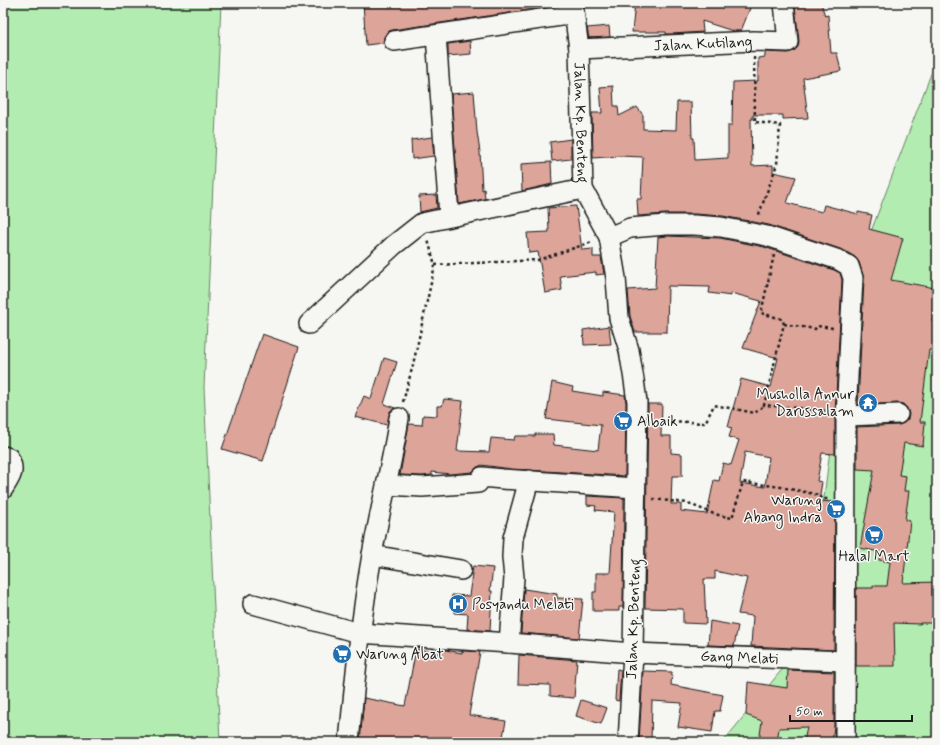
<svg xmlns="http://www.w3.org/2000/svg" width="940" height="745" viewBox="0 0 940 745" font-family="Mynerve,sans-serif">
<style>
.green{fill:#b3ecb0;stroke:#688466}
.building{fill:#dda499;stroke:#1c1c1c;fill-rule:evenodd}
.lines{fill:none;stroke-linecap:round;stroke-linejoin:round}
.street-casing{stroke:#1c1c1c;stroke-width:22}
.path{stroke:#1c1c1c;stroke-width:2.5;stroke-dasharray:3 3;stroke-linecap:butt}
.street{stroke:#f6f6f2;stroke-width:19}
.labels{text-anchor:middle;stroke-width:3;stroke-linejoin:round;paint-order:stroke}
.street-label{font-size:15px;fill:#1c1c1c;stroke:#f6f6f2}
.poi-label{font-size:15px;fill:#1c1c1c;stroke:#f6f6f2;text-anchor:start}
</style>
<rect width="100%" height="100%" fill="#f6f6f2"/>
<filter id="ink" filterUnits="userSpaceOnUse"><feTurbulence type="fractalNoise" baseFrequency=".025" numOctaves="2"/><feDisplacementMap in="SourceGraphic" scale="8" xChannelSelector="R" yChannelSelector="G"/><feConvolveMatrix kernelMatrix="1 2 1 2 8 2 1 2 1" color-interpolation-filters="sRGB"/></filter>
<g filter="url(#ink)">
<g class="green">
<polygon points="3,3 221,3 204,387 220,742 3,742"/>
<polygon points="937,58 937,742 723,742 806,640 851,284"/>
</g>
<g class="building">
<polygon points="363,3 543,3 543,8 392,30 387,32 384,37 383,43 366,45"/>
<polygon points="635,3 752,3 741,31 733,31 702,21 703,32 672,34 666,34 666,32 632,32"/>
<polygon points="813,3 821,3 825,16 828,15 831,53 837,53 841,71 803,78 808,118 783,119 783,115 753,115 753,119 751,119 752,166 773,165 773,172 796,177 787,203 822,212 824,205 858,214 858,212 872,215 869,229 903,238 891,280 935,288 932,321 936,321 934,350 929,350 920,422 925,422 923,446 904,443 899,475 906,476 904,491 909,491 905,520 910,521 903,583 937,582 937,623 920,623 920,624 894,623 895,666 856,666 856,588 873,588 873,586 887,586 890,562 879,560 880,552 860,548 874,470 857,469 857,427 899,425 904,423 908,419 909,414 907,408 903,404 898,403 858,405 864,279 859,262 855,257 843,250 769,225 723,216 695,214 665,214 638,216 637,199 641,199 643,157 620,156 593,158 592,113 602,113 600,87 613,86 614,106 618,106 619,116 637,107 643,115 643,129 676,130 677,102 691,102 692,138 694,138 695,160 728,158 728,125 732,125 733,82 758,81 758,58 765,57 765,52 788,53 794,51 798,47 799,41 795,6"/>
<polygon points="609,26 610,37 589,38 587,28"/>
<polygon points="470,41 471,54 448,56 448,44"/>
<polygon points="474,92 477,132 480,152 482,190 484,189 485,199 459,204 451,94"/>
<polygon points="432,137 434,156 412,159 411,140"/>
<polygon points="571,139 571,159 552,161 550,142"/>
<polygon points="551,162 552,184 522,191 521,164"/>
<polygon points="436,195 437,208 420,212 419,196"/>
<polygon points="576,206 582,250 593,249 593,257 601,257 604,274 596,275 596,272 560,276 562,290 545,293 538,252 529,253 527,233 549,232 548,208"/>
<path d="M 666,236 L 720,238 L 764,247 L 834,270 L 840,273 L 842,280 L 835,415 L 835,454 L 822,453 L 817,481 L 822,482 L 819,501 L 835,502 L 834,650 L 751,646 L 753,616 L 738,614 L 747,578 L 715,571 L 715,579 L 704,579 L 706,624 L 683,623 L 683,609 L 645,608 L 648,404 L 662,404 L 661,436 L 671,436 L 671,453 L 682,454 L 682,476 L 672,476 L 671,504 L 681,504 L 681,511 L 707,514 L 714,480 L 719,481 L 723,463 L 731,465 L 739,440 L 729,437 L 732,428 L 728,427 L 741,379 L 771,387 L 778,358 L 743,348 L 761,301 L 731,293 L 731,296 L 709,293 L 710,287 L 668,286 L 667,332 L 635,332 L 630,316 L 628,290 L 655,288 L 658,237 ZM 745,452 L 769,457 L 765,487 L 740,483 Z"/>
<polygon points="609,326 611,344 584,345 583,330"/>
<polygon points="262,334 299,347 263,461 222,449"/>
<polygon points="384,358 397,362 384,404 395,408 390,411 387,425 355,417 364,396 371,399"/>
<polygon points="552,382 573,387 572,391 603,396 603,392 625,395 626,403 625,476 512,469 481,465 480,466 477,467 472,472 450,474 432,472 432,475 422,476 400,475 409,424 422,425 423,415 437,416 437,406 442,406 444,399 463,401 457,451 489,452 491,438 514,440 515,436 535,436 535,434 553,434 554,445 598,450 601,425 546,419"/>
<polygon points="587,496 624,498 623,607 619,607 619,611 593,611 593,592 596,592 596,573 610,573 614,512 595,510 596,506 587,505"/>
<polygon points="473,566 493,568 490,591 492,591 490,631 467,629 468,614 454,613 455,609 451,608 452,595 469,596"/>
<polygon points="524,589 557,594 557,598 583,599 579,638 521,633"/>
<polygon points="710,621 738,626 734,646 708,645"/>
<polygon points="416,649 439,653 440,649 462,653 462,651 466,651 480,652 469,715 506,721 502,742 360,742 364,698 405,706"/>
<polygon points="519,655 577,660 574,698 550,696 550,685 518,684"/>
<polygon points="617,669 621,670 619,701 615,700"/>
<polygon points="788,670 834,672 834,726 832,742 804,742 807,727 779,728 777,742 759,742 762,721 746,715 748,682 787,688"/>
<polygon points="643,671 672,672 671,685 723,695 720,711 715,711 712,732 678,727 682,703 652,701 651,742 639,742"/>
<polygon points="581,700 607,708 601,724 576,716"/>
</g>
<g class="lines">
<g class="street-casing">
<g id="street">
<path id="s1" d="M 573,3 L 579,49 L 583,189 L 609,237 L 616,278 L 619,318 L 629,350 L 634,380 L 637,402 L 633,653 L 628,742"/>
<polyline points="436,35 449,216"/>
<polyline points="394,41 574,14"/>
<path id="s2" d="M 579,49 L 754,41 L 788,42 L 784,3"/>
<polyline points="609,237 630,228 666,225 694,225 721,227 767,236 839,260 849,266 853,278 846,416 845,742"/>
<polyline points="309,324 394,245 422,223 583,189"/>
<polyline points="846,416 898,414"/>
<path d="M 3,456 L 9,458 C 16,472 10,477 3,489"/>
<polyline points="387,485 422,487 478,483 482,477 502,479 635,488"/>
<polyline points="372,555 461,570"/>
<path id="s3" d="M 253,604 L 359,633 L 509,643 L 633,653 L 845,661"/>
<polyline points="509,643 514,578 512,557 513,538 529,480"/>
<path d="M 349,742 C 355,679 361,617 372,555 C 380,509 392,464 399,418"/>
</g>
</g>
<g class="path">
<polyline points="754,57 755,122 780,125 777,164 758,217"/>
<polyline points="774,255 761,313 782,319 784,324 764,405 830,411"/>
<polyline points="435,265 538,260 592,242"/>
<polyline points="784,324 815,329 817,326 833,328"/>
<polyline points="403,402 413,365 435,265 428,240"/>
<polyline points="654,420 705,423 714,405 755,413 764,405"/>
<polyline points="653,499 687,503 714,514 732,518 743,482 781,487 819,495 822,499 829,499"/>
</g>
<use href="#street" class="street"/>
</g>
</g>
<defs>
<g id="temple-disc" transform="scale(1)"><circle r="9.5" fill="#1f6fb2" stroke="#f6f6f2"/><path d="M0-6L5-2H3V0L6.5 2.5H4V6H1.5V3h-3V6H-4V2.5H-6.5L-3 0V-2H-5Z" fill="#fff"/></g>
<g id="supermarket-disc" transform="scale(1)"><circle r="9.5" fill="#1f6fb2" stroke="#f6f6f2"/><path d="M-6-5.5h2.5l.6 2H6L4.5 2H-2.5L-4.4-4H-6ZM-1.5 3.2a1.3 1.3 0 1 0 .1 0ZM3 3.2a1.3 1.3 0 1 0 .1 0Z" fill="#fff"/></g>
<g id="hospital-disc" transform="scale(1)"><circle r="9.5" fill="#1f6fb2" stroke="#f6f6f2"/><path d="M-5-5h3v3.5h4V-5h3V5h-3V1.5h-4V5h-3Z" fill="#fff"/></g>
</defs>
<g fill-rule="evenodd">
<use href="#temple-disc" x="868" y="403"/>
<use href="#supermarket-disc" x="623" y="421"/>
<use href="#supermarket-disc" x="836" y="509"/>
<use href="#supermarket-disc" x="874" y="535"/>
<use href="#hospital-disc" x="458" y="604"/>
<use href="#supermarket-disc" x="342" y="654"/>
</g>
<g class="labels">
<g class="street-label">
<text dy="5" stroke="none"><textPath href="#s2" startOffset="124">Jalan Kutilang</textPath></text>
<text dy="5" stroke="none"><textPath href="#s1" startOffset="120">Jalan Kp. Benteng</textPath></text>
<text transform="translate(633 619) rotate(-88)" y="5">Jalan Kp. Benteng</text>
<text dy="5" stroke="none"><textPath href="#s3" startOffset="491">Gang Melati</textPath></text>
</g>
<g class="poi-label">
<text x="854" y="399" text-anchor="end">Musholla Annur<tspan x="854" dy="17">Darussalam</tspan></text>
<text x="637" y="426">Albaik</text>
<text x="822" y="505" text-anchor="end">Warung<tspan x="822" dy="17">Abang Indra</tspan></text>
<text x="874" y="561" text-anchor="middle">Halal Mart</text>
<text x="472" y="609">Posyandu Melati</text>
<text x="356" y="659">Warung Abat</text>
</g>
</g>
<rect width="940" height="745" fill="none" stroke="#f6f6f2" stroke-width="16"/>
<rect x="8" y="8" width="924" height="729" fill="none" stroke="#1c1c1c" stroke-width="1.5" filter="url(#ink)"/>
<path d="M790 715v6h122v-6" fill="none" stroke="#1c1c1c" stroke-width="2"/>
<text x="796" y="715" font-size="12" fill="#1c1c1c" stroke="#f6f6f2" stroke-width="3" paint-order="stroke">50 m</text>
</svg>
